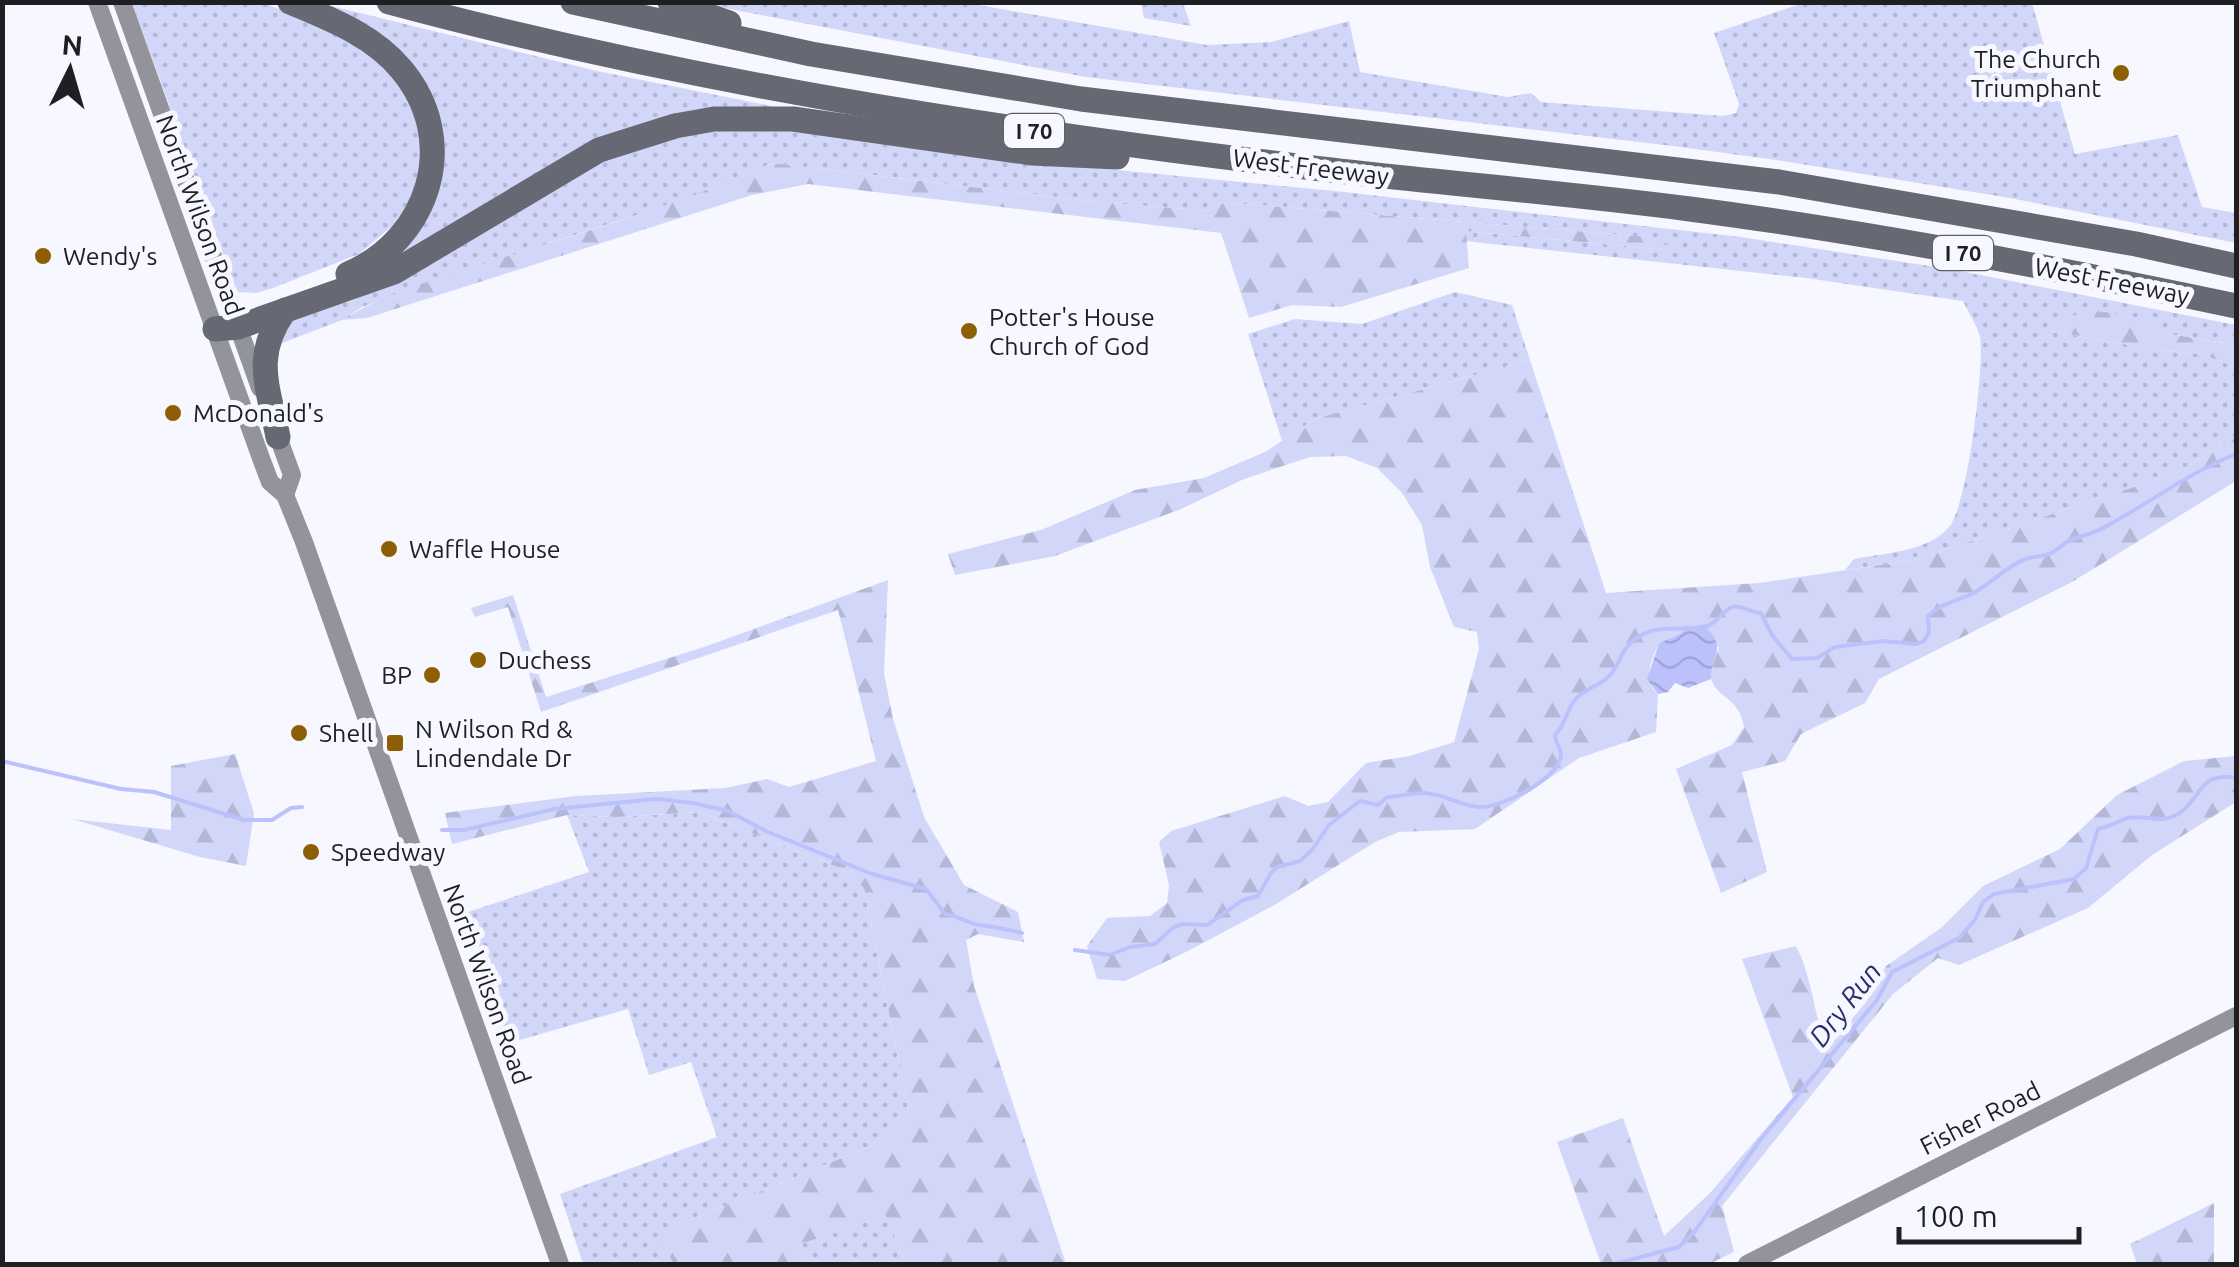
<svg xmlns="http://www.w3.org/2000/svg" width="2239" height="1267" viewBox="0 0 2239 1267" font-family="Ubuntu,sans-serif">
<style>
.grass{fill:url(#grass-dots)}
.forest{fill:url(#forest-firs)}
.water{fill:url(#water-waves)}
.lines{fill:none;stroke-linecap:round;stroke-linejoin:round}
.stream{stroke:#bbc2fb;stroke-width:4}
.secondary{stroke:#92939b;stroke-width:18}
.motorway{stroke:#666873;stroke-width:25}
.poi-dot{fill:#8d5f05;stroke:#f6f7ff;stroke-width:4}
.labels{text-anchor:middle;stroke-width:10;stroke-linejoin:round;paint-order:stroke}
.shield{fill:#f6f7ff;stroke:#5f6065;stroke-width:2.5}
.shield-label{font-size:22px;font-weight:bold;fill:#1e1f23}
.poi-label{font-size:25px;fill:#1e1f23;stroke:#f6f7ff;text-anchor:start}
.street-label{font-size:25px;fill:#1e1f23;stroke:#f6f7ff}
.water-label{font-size:28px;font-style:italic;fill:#2c2c6d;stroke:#f6f7ff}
</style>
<defs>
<pattern id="grass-dots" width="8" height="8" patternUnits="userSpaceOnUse" patternTransform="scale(2.5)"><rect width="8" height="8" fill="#d2d7fa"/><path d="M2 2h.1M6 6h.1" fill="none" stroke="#b4b8d6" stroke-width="1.8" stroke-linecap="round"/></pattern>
<pattern id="forest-firs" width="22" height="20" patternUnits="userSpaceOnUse" patternTransform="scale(2.5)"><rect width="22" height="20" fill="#d2d7fa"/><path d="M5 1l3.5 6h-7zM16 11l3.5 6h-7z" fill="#b4b8d6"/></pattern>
<pattern id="water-waves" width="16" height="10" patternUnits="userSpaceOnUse" patternTransform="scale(2.5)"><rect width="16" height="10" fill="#bbc2fb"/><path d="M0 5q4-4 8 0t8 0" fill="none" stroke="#a0a6d7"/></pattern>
</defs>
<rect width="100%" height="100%" fill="#f6f7ff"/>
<g class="grass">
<polygon points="132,3 264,3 342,34 381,61 413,105 423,142 422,169 411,200 392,226 359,254 273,288 256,293 237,292"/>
<polygon points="698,3 967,3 1207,45 1271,42 1349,21 1360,72 1508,97 1531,93 1541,102 1723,116 1736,113 1739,104 1714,33 1803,3 2032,3 2075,154 2178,135 2202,207 2236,213 2236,243 2010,198 1783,161 1673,146 1086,77"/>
<polygon points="1141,3 1183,3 1191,26 1144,18"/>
<polygon points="327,5 597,71 771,106 772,110 664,123 387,267 399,250 437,118"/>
<path d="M 774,128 L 1004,159 L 1335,191 L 1741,237 L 1955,270 L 2236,325 L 2236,345 L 2170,334 L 2126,315 L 2051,331 L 2157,350 L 2202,354 L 2236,367 L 2236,437 L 2176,473 L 1914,560 L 1845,570 L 1854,559 C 1884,553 1928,552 1949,527 C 1967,507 1985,365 1980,337 C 1977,325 1968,312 1963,301 L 1806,278 L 1465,241 L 1466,231 L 1656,249 L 1669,247 L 1648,237 L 1220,202 L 1210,211 L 1098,202 L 772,163 L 705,193 L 472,268 L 362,307 L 342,320 L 272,347 L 300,312 L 352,301 L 404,276 L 614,155 L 708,129 Z"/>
<polygon points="1455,292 1512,305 1530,360 1315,419 1282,441 1248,334 1295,319 1362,324"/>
<polygon points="699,812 842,869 864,888 909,1114 871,1146 679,1225 660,1240 674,1264 583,1264 560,1194 717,1137 691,1062 649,1075 628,1009 502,1045 459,915 589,872 567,815 617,817"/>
<polygon points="886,1214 906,1264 804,1264 798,1245"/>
</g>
<g class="forest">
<path d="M 772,163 L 1098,202 L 1210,211 L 1220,202 L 1649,237 L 1671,247 L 1656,249 L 1466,231 L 1469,268 L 1341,307 L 1292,305 L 1249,318 L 1221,233 L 808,184 L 752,195 L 367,318 L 342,320 C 388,291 447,276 499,259 C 591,230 683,203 772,163 Z"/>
<polygon points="2089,310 2126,315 2170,334 2236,345 2236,367 2202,354 2157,350 2051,331 2058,321"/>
<path d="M 1530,360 L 1606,593 L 1759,583 L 1914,560 L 2176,473 L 2236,437 L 2236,481 L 2072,582 L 1879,679 L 1865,703 L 1801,734 L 1785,761 L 1742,772 L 1767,872 L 1721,893 L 1676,769 L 1732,745 L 1744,727 C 1739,696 1718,700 1711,679 C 1708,671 1717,656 1719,647 L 1682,633 L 1659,643 C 1652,659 1641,680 1658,694 L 1656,732 L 1579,758 L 1475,829 L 1399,832 L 1375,842 L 1276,904 L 1188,951 L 1125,981 L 1097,979 L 1087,946 L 1107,918 L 1150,916 L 1167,903 L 1169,885 L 1159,842 L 1171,831 L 1285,796 L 1308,806 L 1328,802 L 1366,763 L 1410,756 L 1454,742 L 1479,649 L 1477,632 L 1454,627 L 1430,567 L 1422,525 L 1402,493 L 1377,468 L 1346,456 L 1310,457 L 1244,479 L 1181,509 L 1055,556 L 955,575 L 948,554 L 1041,530 L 1135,490 L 1204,478 L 1265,452 L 1315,419 Z"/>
<polygon points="888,580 884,673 893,719 924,817 964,885 1018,912 1024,942 978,934 966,940 974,986 1066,1264 906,1264 886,1215 798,1245 804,1264 674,1264 659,1240 679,1225 871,1146 909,1114 864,888 842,869 699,812 617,817 567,815 452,844 445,813 576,796 725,788 767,779 789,787 876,761 838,610 541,712 508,607 475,617 471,608 513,595 546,697 704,647"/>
<polygon points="235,754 254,813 246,866 200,857 72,819 171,830 171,766"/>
<path d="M 2236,756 L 2236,802 L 2152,855 L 2088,908 L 1959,965 L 1938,958 L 1893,994 L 1722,1206 L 1734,1252 L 1709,1264 L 1601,1264 L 1557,1142 L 1623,1118 L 1664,1236 L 1710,1193 L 1793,1097 L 1742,959 L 1796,946 C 1813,978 1813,1016 1828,1048 L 1866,1002 L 1886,966 L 1941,928 L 1983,886 L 2060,849 L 2117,795 L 2184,761 Z"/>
<polygon points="2214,1203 2214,1264 2137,1264 2130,1244"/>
</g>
<path class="water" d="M 1686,626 L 1705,626 C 1729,651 1710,655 1711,679 L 1688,688 L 1675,683 L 1668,692 L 1658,694 L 1647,679 L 1659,643 L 1682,633 Z"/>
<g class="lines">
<g class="stream">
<polyline points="2,761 121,789 154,792 244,820 272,820 291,808 302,807"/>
<path d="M 442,830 L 464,830 L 554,809 L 656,799 L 693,803 L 728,811 L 768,832 L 872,874 L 926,889 L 945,914 C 958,915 966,923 979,925 C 994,927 1007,929 1022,933"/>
<path d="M 1075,950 L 1110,955 L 1130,947 L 1155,944 L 1174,927 L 1183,924 L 1207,925 L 1243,900 L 1258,896 L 1271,873 L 1277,867 L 1300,861 L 1312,850 L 1329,825 L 1360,801 L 1378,805 L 1387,797 C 1400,797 1414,792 1425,793 C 1443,794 1460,805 1478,807 C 1500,809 1558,779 1561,756 C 1561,748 1555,742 1555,735 C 1565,726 1566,712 1574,701 C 1582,690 1596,687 1606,679 C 1621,667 1618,650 1638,637 C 1660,623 1684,632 1707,626 C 1717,623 1722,611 1732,607 C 1741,604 1752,613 1761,613 L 1772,635 L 1792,659 L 1817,658 L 1835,647 L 1883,641 L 1916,644 L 1924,641 L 1929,632 L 1928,616 C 1941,603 1959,601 1975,592 C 1993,582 2006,566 2026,559 C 2033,556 2042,557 2049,554 C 2056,552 2061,545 2068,541 C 2079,536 2092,534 2103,528 C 2148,504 2190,472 2236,454"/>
<path d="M 1614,1264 L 1679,1247 L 1695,1231 L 1761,1139 L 1877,1000 L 1892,972 L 1959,938 L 1975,920 L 1983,902 L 1994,894 L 2074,879 L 2086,868 L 2098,829 C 2109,827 2118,821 2128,818 C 2146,814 2163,826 2181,812 C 2203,795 2199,772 2236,778"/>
</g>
<g class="secondary">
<polyline points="97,2 262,461 270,482 285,495 304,542 560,1264"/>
<polyline points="122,2 260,388"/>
<polyline points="274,426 292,475 285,495"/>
<polyline points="1747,1264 2236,1016"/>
</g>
<g class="motorway">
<path d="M 290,2 C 330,19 373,35 401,69 C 461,140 430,239 348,274"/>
<path d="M 389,2 C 686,82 992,129 1297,166 C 1427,182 1559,192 1690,209 C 1873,233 2056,268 2236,306"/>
<polyline points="573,2 811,54 1081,99 1779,182 2136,244 2236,266"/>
<polyline points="670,2 729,23"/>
<polyline points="215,329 238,327 394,272 599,150 675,126 714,119 793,119 1032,153 1117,157"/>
<path d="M 278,437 C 268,386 252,356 285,310"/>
</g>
</g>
<g class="poi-dot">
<circle cx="2121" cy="73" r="10"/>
<circle cx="43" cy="256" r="10"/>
<circle cx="969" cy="331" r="10"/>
<circle cx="173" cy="413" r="10"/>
<circle cx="389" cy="549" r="10"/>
<circle cx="478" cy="660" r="10"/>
<circle cx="432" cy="675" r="10"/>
<circle cx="299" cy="733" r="10"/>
<rect x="385" y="733" width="20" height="20" rx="5"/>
<circle cx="311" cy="852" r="10"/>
</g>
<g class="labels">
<g class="shield">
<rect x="1004" y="114" width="60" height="34" rx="8"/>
<rect x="1933" y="236" width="60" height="34" rx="8"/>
</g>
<g class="shield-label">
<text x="1034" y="139">I 70</text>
<text x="1963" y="261">I 70</text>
</g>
<g class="poi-label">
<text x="2101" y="68" text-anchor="end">The Church<tspan x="2101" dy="29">Triumphant</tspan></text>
<text x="63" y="265">Wendy's</text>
<text x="989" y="326">Potter's House<tspan x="989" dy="29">Church of God</tspan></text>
<text x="193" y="422">McDonald's</text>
<text x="409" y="558">Waffle House</text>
<text x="498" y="669">Duchess</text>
<text x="412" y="684" text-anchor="end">BP</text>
<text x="415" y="738">N Wilson Rd &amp;<tspan x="415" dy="29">Lindendale Dr</tspan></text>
<text x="319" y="742">Shell</text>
<text x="331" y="861">Speedway</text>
</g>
<g class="street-label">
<text transform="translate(1311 167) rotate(7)" y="9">West Freeway</text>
<text transform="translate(200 215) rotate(70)" y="9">North Wilson Road</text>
<text transform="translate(2112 281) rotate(11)" y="9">West Freeway</text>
<text transform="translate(487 984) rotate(70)" y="9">North Wilson Road</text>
<text transform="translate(1980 1118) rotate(-27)" y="9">Fisher Road</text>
</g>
<g class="water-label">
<text transform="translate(1845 1004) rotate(-52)" y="10">Dry Run</text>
</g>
</g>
<rect width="2239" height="1267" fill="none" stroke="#1e1f23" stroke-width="10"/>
<g transform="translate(70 70) rotate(5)" stroke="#f6f7ff" stroke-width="8" paint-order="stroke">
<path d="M0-8L18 38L0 25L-18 38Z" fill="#1e1f23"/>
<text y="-15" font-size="28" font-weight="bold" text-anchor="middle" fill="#1e1f23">N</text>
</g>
<path d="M1899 1227v15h180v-15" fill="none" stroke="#1e1f23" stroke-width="5"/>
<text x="1914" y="1227" font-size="30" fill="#1e1f23" stroke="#f6f7ff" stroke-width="8" paint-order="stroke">100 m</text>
</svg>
